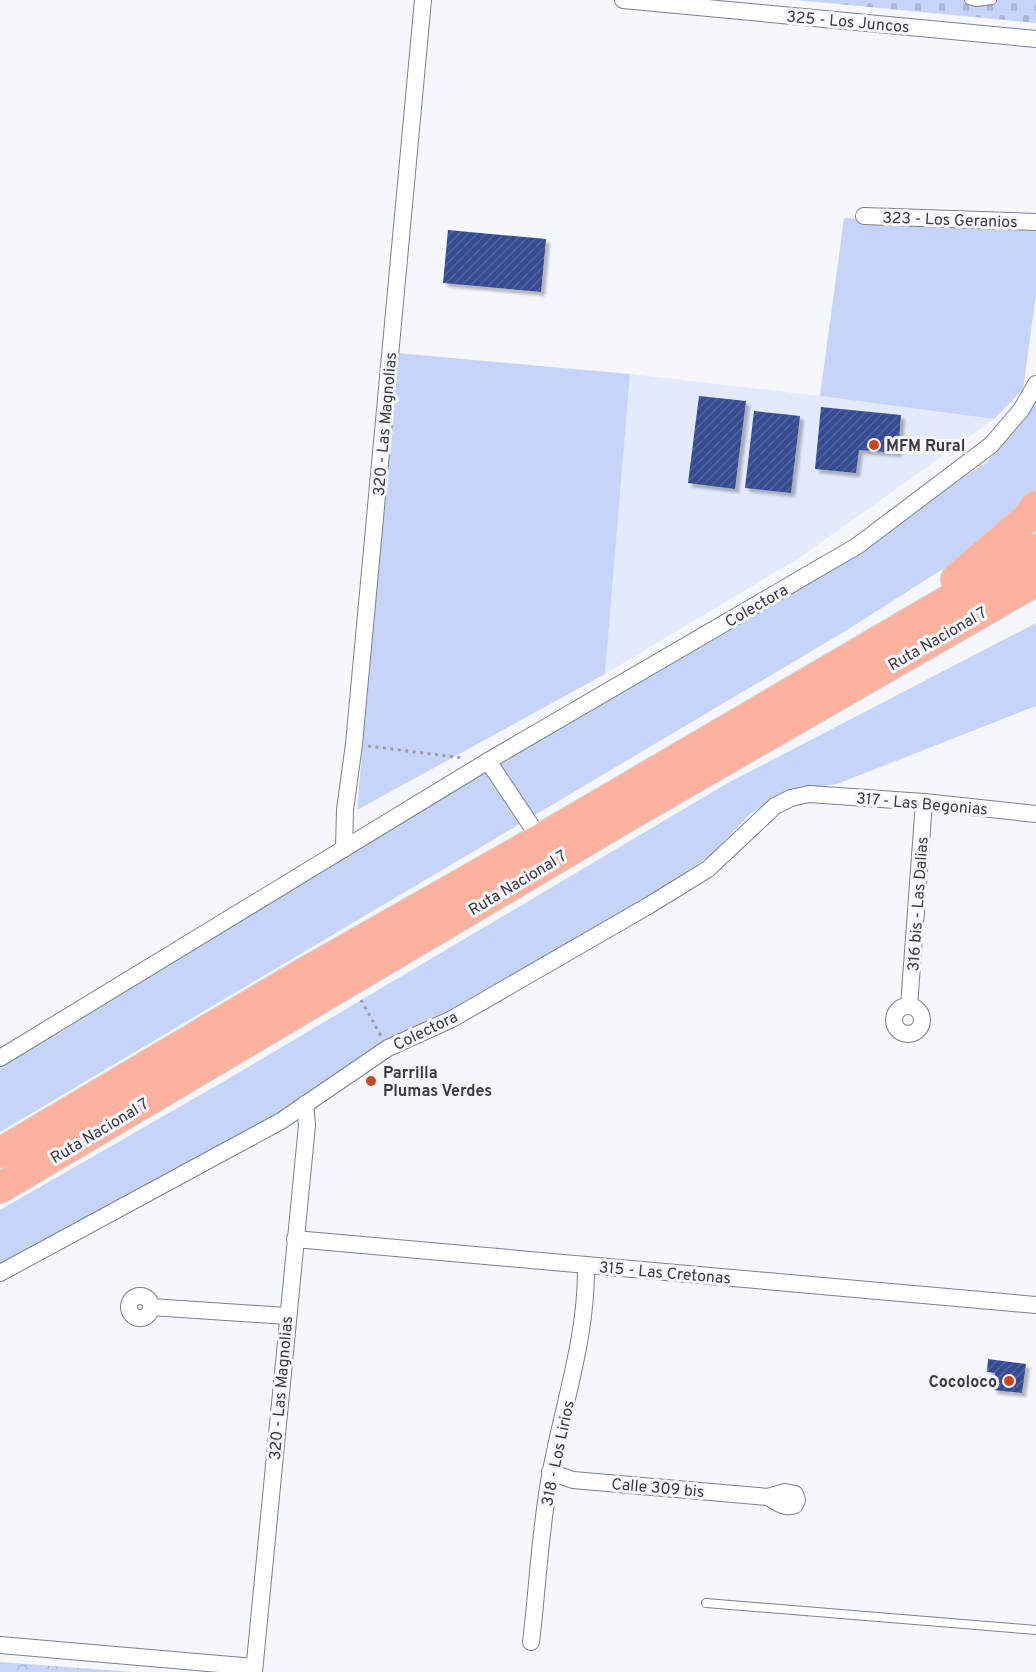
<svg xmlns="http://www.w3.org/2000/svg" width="1036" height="1672" viewBox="0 0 1036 1672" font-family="Overpass,sans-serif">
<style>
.built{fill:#e3eafb}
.green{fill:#c5d4f8}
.forest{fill:url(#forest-crowns)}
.cemetery{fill:url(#cemetery-stones)}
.building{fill:url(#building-hatch);filter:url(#shadow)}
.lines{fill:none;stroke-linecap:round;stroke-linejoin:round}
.lane-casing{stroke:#7b808d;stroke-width:10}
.street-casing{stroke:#7b808d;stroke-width:18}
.highway-casing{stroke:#d4d4d5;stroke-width:32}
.path{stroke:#9ea0a6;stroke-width:3;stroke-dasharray:3 4.5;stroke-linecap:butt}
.lane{stroke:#fff;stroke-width:8}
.street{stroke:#fff;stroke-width:16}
.highway{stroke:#fdb29f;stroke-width:30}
.poi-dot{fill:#cd441e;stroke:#f5f7fd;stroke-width:2}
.labels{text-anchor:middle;stroke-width:6;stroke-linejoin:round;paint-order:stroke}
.street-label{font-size:16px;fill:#3a3c41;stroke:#f5f7fd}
.poi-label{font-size:16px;font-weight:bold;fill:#3a3c41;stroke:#f5f7fd;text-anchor:start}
</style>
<defs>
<pattern id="forest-crowns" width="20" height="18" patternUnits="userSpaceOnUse" patternTransform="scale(1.5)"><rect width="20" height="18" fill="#c5d4f8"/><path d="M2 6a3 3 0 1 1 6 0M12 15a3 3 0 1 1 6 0" fill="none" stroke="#aab7d6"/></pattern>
<pattern id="cemetery-stones" width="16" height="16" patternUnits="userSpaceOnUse" patternTransform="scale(1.5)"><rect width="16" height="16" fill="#c5d4f8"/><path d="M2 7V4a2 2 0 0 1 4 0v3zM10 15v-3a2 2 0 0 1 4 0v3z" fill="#aab7d6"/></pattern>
<pattern id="building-hatch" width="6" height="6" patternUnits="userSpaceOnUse" patternTransform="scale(1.5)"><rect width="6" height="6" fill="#364c92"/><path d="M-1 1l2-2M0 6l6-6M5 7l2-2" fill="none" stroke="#52649c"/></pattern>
<filter id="shadow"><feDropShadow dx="4" dy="4" stdDeviation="1.5" flood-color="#0004"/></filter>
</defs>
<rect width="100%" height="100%" fill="#f5f7fd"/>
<polygon class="built" points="630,374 820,396 994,419 799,558 605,674"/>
<g class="green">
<polygon points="844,218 1036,231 1036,295 1023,389 994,419 820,396"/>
<polygon points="397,353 630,374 605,674 357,810"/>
<polygon points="1036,399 1036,489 982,544 847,630 0,1132 0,1067 66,1029 191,945 578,714 986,463 1020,423"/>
<polygon points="1036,623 1036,706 837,784 787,791 750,814 710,856 624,913 329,1078 267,1123 0,1266 0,1210 228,1079 726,784"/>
</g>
<polygon class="forest" points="0,1662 133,1672 0,1672"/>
<polygon class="cemetery" points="796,0 1036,0 1036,23"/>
<g class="building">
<polygon points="448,230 546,239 541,292 443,283"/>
<polygon points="699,396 746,401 735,489 688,483"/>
<polygon points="821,407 901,415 898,453 859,450 856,473 815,469"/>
<polygon points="754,411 800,416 791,493 745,488"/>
<polygon points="988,1359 1026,1364 1022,1393 993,1390 995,1373 987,1372"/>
</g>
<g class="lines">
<g class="lane-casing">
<g id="lane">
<polyline points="969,0 976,2 992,0"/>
<polyline points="706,1603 1036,1630"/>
</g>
</g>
<g class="street-casing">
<g id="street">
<polyline points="623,0 1036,39"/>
<polyline points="864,216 1036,222"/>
<polyline points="488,761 540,839"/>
<polyline points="344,849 345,810 354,744 423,0"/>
<polyline points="909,1006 924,802"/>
<circle cx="908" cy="1020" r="14"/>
<polyline points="0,1058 488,761 857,546 991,445 1021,410 1036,384"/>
<polyline points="295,1239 1036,1305"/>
<polyline points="0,1273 281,1121 388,1048 452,1019 648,906 708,869 775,806 791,798 809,794 924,802 1036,814"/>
<circle cx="140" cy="1307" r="11"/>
<polyline points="151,1307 287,1316"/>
<path d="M 550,1472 L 573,1480 L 768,1497 L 785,1492 L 795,1494 L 797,1500 L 795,1505 C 784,1509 777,1502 768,1497"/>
<path d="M 531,1642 C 538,1585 540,1527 551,1471 C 564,1401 587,1337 586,1265"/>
<polyline points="0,1645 254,1667"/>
<polyline points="254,1672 307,1125 305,1104"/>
</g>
</g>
<g class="highway-casing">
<g id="highway">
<polyline points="956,579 1026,519 1036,506"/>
<polyline points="0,1153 299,976 544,837 1036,549"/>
<polyline points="0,1188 633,813 1036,581"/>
</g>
</g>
<g class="path">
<polyline points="368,746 463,758"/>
<polyline points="361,1000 381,1036"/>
</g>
<use href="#lane" class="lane"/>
<use href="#street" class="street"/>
<use href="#highway" class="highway"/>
</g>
<g class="poi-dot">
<circle cx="874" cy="445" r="6"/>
<circle cx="371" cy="1081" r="6"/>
<circle cx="1009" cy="1381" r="6"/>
</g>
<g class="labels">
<g class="street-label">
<text transform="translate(848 21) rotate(5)" y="6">325 - Los Juncos</text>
<text transform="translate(950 219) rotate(2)" y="6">323 - Los Geranios</text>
<text transform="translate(384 424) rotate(-85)" y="6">320 - Las Magnolias</text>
<text transform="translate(756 605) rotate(-30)" y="6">Colectora</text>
<text transform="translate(937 638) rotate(-30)" y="6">Ruta Nacional 7</text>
<text transform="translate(922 803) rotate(5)" y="6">317 - Las Begonias</text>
<text transform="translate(517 882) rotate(-31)" y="6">Ruta Nacional 7</text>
<text transform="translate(917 904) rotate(-86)" y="6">316 bis - Las Dalias</text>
<text transform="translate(425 1030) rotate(-26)" y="6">Colectora</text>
<text transform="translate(99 1130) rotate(-31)" y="6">Ruta Nacional 7</text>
<text transform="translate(665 1272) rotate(5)" y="6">315 - Las Cretonas</text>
<text transform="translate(280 1388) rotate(-85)" y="6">320 - Las Magnolias</text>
<text transform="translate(557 1453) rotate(-78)" y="6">318 - Los Lirios</text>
<text transform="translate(658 1487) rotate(5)" y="6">Calle 309 bis</text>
</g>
<g class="poi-label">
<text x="886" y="451">MFM Rural</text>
<text x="383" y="1078">Parrilla<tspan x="383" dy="18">Plumas Verdes</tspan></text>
<text x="997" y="1387" text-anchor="end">Cocoloco</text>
</g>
</g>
</svg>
